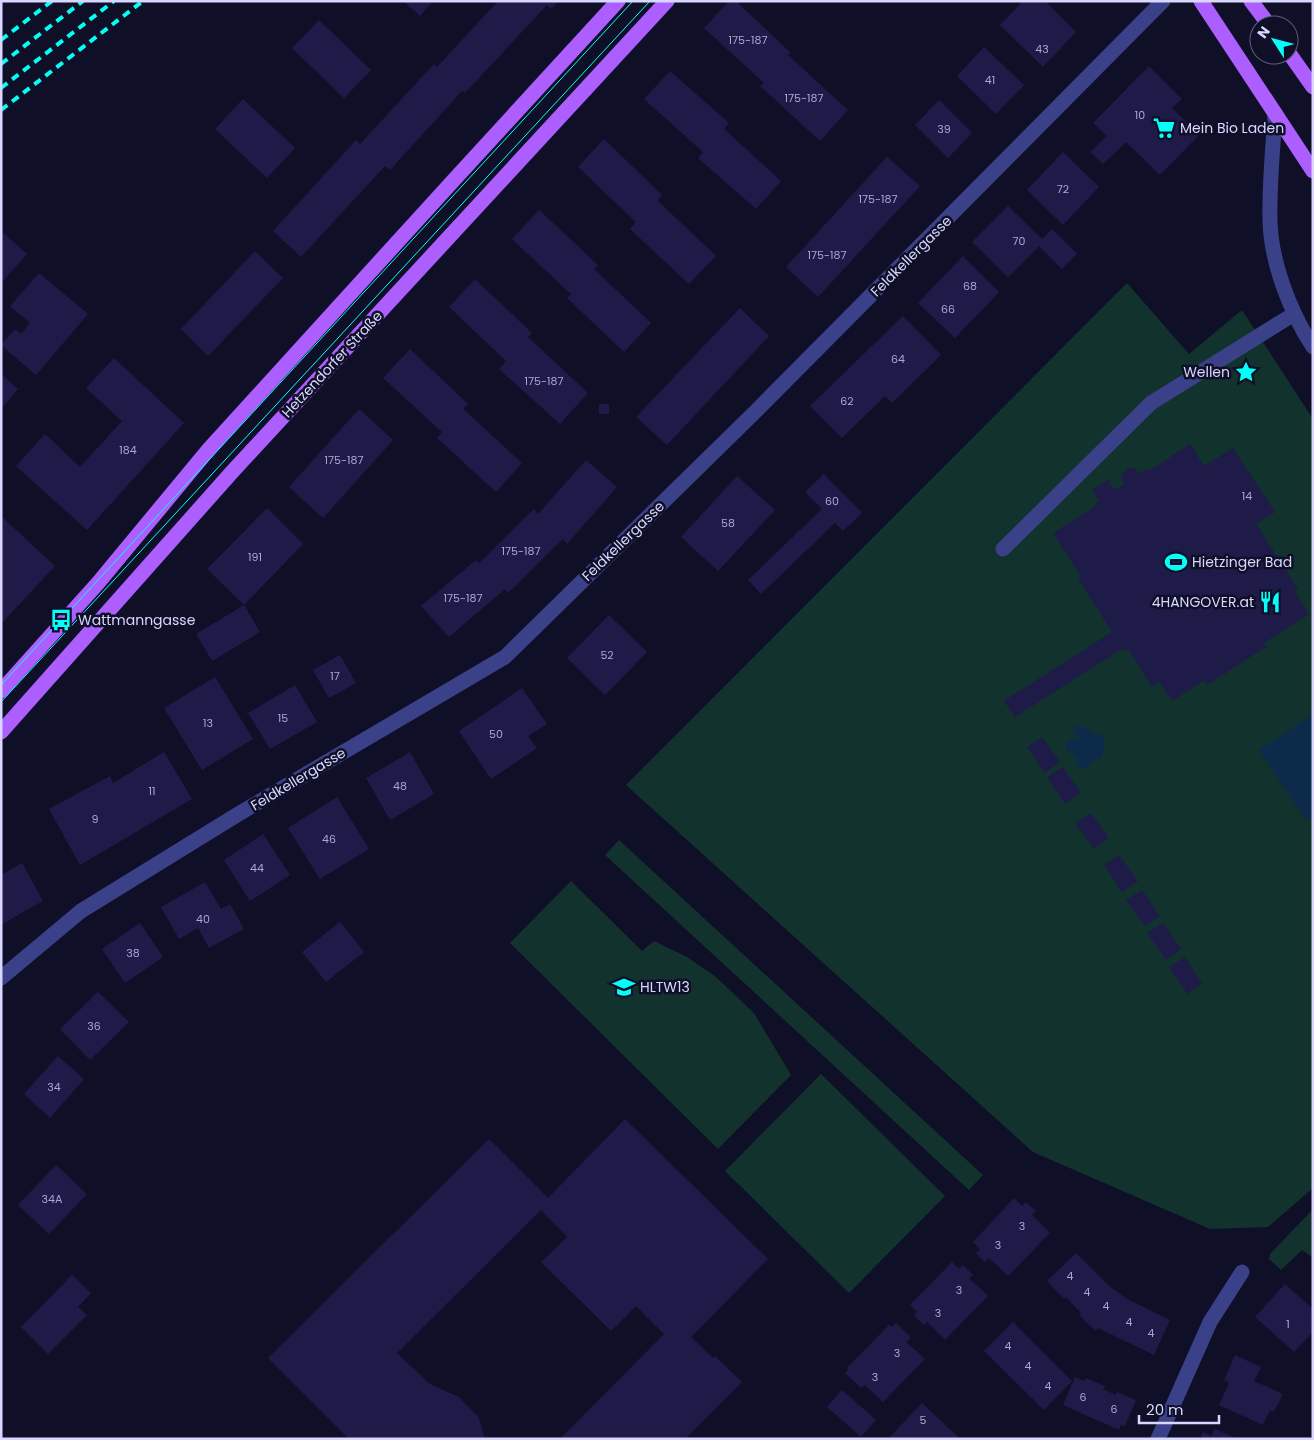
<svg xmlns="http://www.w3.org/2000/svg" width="1314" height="1440" viewBox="0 0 1314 1440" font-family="Poppins,sans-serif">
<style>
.green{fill:#12322d}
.water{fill:#0c2b4b}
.building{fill:#1e1b49}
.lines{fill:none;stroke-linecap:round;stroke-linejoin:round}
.minor{stroke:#3a4188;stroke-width:15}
.major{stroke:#ad5eff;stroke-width:15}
.tram{stroke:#03fff7;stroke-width:1}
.rail{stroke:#03fff7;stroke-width:4;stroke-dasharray:8 6;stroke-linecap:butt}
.labels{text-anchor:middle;stroke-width:5;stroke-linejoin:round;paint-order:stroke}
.number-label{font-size:11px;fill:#a9a8d2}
.poi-label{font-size:14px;fill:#d7d7ff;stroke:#100f28;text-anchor:start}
.street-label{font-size:14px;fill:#d7d7ff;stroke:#100f28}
</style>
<rect width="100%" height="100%" fill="#100f28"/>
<g class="green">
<polygon points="1127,283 1189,354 1242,310 1313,419 1313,1188 1268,1227 1210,1229 1033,1152 626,785"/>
<polygon points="619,840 983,1175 969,1190 605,855"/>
<polygon points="571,881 642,951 654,941 687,957 716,977 754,1013 791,1075 718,1149 510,943"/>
<polygon points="821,1074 945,1196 849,1293 725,1171"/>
<polygon points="1313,1209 1313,1258 1302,1250 1281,1270 1269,1259 1270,1254"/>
</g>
<g class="water">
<polygon points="1313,715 1313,816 1306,820 1259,750"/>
<path d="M 1076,725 L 1090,729 L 1091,732 L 1099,734 L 1104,737 L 1105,743 L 1101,759 C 1093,757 1092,763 1087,768 L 1082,768 L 1078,766 C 1076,758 1077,754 1069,752 L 1066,747 L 1068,740 L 1078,739 L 1078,735 L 1074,734 L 1073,730 Z"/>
</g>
<g class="building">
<polygon points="403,1 433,1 420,16"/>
<polygon points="498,1 558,1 551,9 547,5 465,93 462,91 390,170 385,166 301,257 273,231 356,140 360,144 434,64 437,67"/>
<polygon points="729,1 736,1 791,53 788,55 848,110 820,141 760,86 764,83 704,28"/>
<polygon points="1023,1 1045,1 1076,32 1043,67 1000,25"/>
<polygon points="319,20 371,70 344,98 292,48"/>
<polygon points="984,47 1024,85 996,114 957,76"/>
<polygon points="1149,66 1182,99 1172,108 1199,135 1160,175 1126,142 1103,164 1090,152 1107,136 1093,123"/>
<polygon points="670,71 729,123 724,129 781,181 756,209 698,158 703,152 644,99"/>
<polygon points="243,99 295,148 267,178 215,129"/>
<polygon points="939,100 972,133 948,158 915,125"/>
<polygon points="604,139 662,195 657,200 716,256 689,284 630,229 636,222 578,167"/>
<polygon points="1063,152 1099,187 1063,225 1027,190"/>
<polygon points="887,157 920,186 818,297 786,267"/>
<polygon points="1008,206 1042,239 1052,229 1077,254 1062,269 1039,246 1008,277 972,242"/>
<polygon points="539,210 598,265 594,269 651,323 624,352 567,298 571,294 512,239"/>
<polygon points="1,231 27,254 1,283"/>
<polygon points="255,251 283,278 208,356 181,329"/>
<polygon points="963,256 999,292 955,338 918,303"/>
<polygon points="39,273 88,314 36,375 1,345 15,329 21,334 30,323 10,306"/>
<polygon points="475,279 532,333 528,337 588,393 560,424 499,369 506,361 449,307"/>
<polygon points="740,308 769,336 667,445 636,417"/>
<polygon points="903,316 941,355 892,403 885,396 842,438 810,406"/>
<polygon points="410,349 468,404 463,409 522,463 496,492 437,438 442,432 383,378"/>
<polygon points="114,358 184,423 87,530 16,466 45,434 80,467 122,421 86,388"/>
<polygon points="1,374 18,389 1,409"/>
<rect x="599" y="404" width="10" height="10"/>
<polygon points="359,409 393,440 323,518 289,487"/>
<polygon points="1190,444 1204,466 1233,448 1275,512 1256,524 1298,589 1294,591 1309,614 1264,643 1266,647 1207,685 1204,681 1172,701 1160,682 1152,687 1128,649 1125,651 1123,648 1015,717 1004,701 1112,632 1078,578 1081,576 1053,533 1096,506 1094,504 1099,501 1092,490 1108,480 1114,490 1124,484 1121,476 1128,468 1135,469 1138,474 1147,468 1149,471"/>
<polygon points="586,460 617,487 567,544 563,539 508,593 505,589 449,637 421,606 476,560 479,563 534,509 538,514"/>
<polygon points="824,474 862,513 843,531 835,523 761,594 748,580 822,509 805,492"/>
<polygon points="737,476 775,510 718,571 681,537"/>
<polygon points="267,508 303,544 244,605 207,569"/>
<polygon points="1,516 55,566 1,624"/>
<polygon points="244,605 260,632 212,661 196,634"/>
<polygon points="609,615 647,652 605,695 567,658"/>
<polygon points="340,655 356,683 329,698 313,670"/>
<polygon points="215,677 253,739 202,770 164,708"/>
<polygon points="295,685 317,722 270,749 248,713"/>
<polygon points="522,688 547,724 528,736 537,748 491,779 459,731"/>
<polygon points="1042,737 1060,762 1045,773 1027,747"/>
<polygon points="164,752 192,799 80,865 49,809 110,776 113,783"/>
<polygon points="410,752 434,794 390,820 366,778"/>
<polygon points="1063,767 1081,793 1065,804 1047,777"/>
<polygon points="337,797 369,849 320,879 288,828"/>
<polygon points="1091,813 1109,838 1094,849 1075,823"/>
<polygon points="263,834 290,875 250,901 224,860"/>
<polygon points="1119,855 1138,881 1122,892 1104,865"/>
<polygon points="22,863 43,901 2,924 1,875"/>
<polygon points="205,882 221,909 230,904 244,929 209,948 198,928 179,939 161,907"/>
<polygon points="1142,890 1160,916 1145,927 1126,900"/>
<polygon points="340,922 364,952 326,982 302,952"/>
<polygon points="140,923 163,957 125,983 102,949"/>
<polygon points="1163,923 1181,949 1166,960 1147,933"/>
<polygon points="1185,957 1202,983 1187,994 1169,967"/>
<polygon points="98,992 129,1022 90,1060 60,1029"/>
<polygon points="58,1056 84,1079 50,1118 24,1094"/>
<polygon points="625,1119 768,1259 691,1337 713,1358 715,1356 742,1382 685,1439 560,1439 664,1334 636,1306 611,1331 541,1262 567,1237 541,1210 397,1353 430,1384 459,1397 479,1418 485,1439 349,1439 268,1358 489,1139 548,1198"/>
<polygon points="56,1165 87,1194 49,1234 18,1205"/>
<polygon points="1014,1198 1022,1206 1026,1202 1036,1211 1032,1215 1050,1233 1008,1276 989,1258 985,1262 976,1253 980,1249 973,1242"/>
<polygon points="1076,1253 1109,1286 1127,1299 1170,1320 1154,1355 1098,1328 1096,1331 1079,1315 1081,1313 1066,1297 1064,1299 1047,1281"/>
<polygon points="952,1262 959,1269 963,1265 973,1275 969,1278 988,1296 945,1340 927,1322 924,1325 914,1315 917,1312 910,1305"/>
<polygon points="72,1275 91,1293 78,1307 87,1315 48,1354 21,1327"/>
<polygon points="1285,1284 1313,1309 1313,1332 1294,1352 1255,1317"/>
<polygon points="1013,1322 1072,1381 1044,1410 984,1351"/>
<polygon points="896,1323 911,1338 906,1342 925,1359 883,1402 865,1385 861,1388 845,1373 849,1369 847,1368 889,1325 892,1327"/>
<polygon points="1235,1355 1261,1367 1254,1381 1283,1394 1274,1412 1270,1410 1263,1425 1219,1405 1229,1383 1224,1380"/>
<polygon points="1075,1377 1084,1381 1086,1378 1105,1386 1103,1389 1116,1395 1117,1392 1136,1400 1125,1426 1121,1425 1119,1430 1063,1405"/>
<polygon points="842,1390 876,1420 861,1437 827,1407"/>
<polygon points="922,1403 958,1437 957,1439 888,1439"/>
<polygon points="1215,1429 1237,1439 1200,1439 1203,1432 1211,1436"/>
</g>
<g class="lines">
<g class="minor">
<path d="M 1275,113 C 1273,149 1269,185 1270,221 C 1271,262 1290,312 1313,347"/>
<polyline points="1003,549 1151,403 1294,314"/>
<polyline points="1,978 81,911 240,813 505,657 756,411 1163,1"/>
<polyline points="1158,1439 1210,1322 1242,1272"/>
</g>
<g class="major">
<polyline points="1201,1 1313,171"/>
<polyline points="1251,1 1269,25"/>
<polyline points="1289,53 1313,87"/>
<polyline points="1,691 98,583 209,449 452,182 618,1"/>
<polyline points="1,732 232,472 667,1"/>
</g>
<g class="tram">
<polyline points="1,685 633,1"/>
<polyline points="1,702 650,1"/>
</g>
<g class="rail">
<polyline points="1,40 52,1"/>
<polyline points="1,64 83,1"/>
<polyline points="1,88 114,1"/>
<polyline points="1,110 143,1"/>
</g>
</g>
<defs>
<g id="supermarket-bare" transform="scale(1.725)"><path d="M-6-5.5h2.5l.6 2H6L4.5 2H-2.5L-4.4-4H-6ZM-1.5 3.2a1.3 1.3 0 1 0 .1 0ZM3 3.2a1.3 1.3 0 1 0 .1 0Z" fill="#03fff7" stroke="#100f28" stroke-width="2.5" paint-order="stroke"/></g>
<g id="sight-bare" transform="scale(1.725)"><path d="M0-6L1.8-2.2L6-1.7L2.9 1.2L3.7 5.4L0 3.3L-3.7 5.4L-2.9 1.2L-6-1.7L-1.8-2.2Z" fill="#03fff7" stroke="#100f28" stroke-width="2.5" paint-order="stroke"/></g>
<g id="stadium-bare" transform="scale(1.725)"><path d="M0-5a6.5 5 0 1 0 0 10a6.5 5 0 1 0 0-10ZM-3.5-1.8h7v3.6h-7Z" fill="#03fff7" stroke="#100f28" stroke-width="2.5" paint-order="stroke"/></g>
<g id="restaurant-bare" transform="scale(1.725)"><path d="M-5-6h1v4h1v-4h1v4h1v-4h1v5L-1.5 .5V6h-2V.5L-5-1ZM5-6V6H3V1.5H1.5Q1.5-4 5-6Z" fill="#03fff7" stroke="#100f28" stroke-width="2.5" paint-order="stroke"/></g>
<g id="bus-bare" transform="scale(1.725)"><path d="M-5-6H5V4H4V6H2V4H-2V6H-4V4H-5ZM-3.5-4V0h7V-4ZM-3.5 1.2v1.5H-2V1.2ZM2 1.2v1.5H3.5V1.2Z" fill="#03fff7" stroke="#100f28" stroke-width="2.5" paint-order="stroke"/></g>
<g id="school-bare" transform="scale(1.725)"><path d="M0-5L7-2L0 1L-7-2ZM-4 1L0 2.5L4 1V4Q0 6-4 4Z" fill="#03fff7" stroke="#100f28" stroke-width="2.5" paint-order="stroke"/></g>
</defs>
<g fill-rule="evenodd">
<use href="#supermarket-bare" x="1164" y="128"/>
<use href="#sight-bare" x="1246" y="372"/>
<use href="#stadium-bare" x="1176" y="562"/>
<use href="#restaurant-bare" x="1270" y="602"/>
<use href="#bus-bare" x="61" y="620"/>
<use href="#school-bare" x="624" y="987"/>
</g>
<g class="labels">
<g class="number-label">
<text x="748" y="44">175-187</text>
<text x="1042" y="53">43</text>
<text x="990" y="84">41</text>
<text x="804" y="102">175-187</text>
<text x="1140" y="119">10</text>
<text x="944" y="133">39</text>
<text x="1063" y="193">72</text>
<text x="878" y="203">175-187</text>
<text x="1019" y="245">70</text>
<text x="827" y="259">175-187</text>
<text x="970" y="290">68</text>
<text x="948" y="313">66</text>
<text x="898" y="363">64</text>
<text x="544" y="385">175-187</text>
<text x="847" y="405">62</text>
<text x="128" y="454">184</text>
<text x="344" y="464">175-187</text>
<text x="1247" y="500">14</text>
<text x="832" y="505">60</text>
<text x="728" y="527">58</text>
<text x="521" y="555">175-187</text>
<text x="255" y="561">191</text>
<text x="463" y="602">175-187</text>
<text x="607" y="659">52</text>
<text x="335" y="680">17</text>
<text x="283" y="722">15</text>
<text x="208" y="727">13</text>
<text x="496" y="738">50</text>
<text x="400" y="790">48</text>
<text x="152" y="795">11</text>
<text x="95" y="823">9</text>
<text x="329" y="843">46</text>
<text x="257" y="872">44</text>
<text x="203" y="923">40</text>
<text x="133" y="957">38</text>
<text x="94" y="1030">36</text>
<text x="54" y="1091">34</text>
<text x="52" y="1203">34A</text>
<text x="1022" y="1230">3</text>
<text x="998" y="1249">3</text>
<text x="1070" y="1280">4</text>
<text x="959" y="1294">3</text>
<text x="1087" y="1296">4</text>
<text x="1106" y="1310">4</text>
<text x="938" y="1317">3</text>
<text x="1129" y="1326">4</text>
<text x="1288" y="1328">1</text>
<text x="1151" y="1337">4</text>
<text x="1008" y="1350">4</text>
<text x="897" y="1357">3</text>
<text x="1028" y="1370">4</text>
<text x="875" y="1381">3</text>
<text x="1048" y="1390">4</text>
<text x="1083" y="1401">6</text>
<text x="1114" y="1413">6</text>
<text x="923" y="1424">5</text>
</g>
<g class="poi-label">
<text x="1180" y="133">Mein Bio Laden</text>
<text x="1230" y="377" text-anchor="end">Wellen</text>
<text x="1192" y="567">Hietzinger Bad</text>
<text x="1254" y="607" text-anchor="end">4HANGOVER.at</text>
<text x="78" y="625">Wattmanngasse</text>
<text x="640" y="992">HLTW13</text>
</g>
<g class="street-label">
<text transform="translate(911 256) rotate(-45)" y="5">Feldkellergasse</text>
<text transform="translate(332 364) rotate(-47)" y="5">Hetzendorfer Straße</text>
<text transform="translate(623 541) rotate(-44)" y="5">Feldkellergasse</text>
<text transform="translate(298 779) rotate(-31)" y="5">Feldkellergasse</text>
</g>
</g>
<rect width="1314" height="1440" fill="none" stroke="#d7d7ff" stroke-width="5"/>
<g transform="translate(1274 40) rotate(306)"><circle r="24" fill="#100f28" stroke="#605f7e"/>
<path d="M0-4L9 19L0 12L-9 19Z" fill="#03fff7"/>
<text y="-8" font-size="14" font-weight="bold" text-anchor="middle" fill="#d7d7ff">N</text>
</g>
<path d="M1139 1415v8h80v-8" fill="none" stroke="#d7d7ff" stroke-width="2.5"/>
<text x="1146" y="1415" font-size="15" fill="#d7d7ff" stroke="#100f28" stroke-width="4" paint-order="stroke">20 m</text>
</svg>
